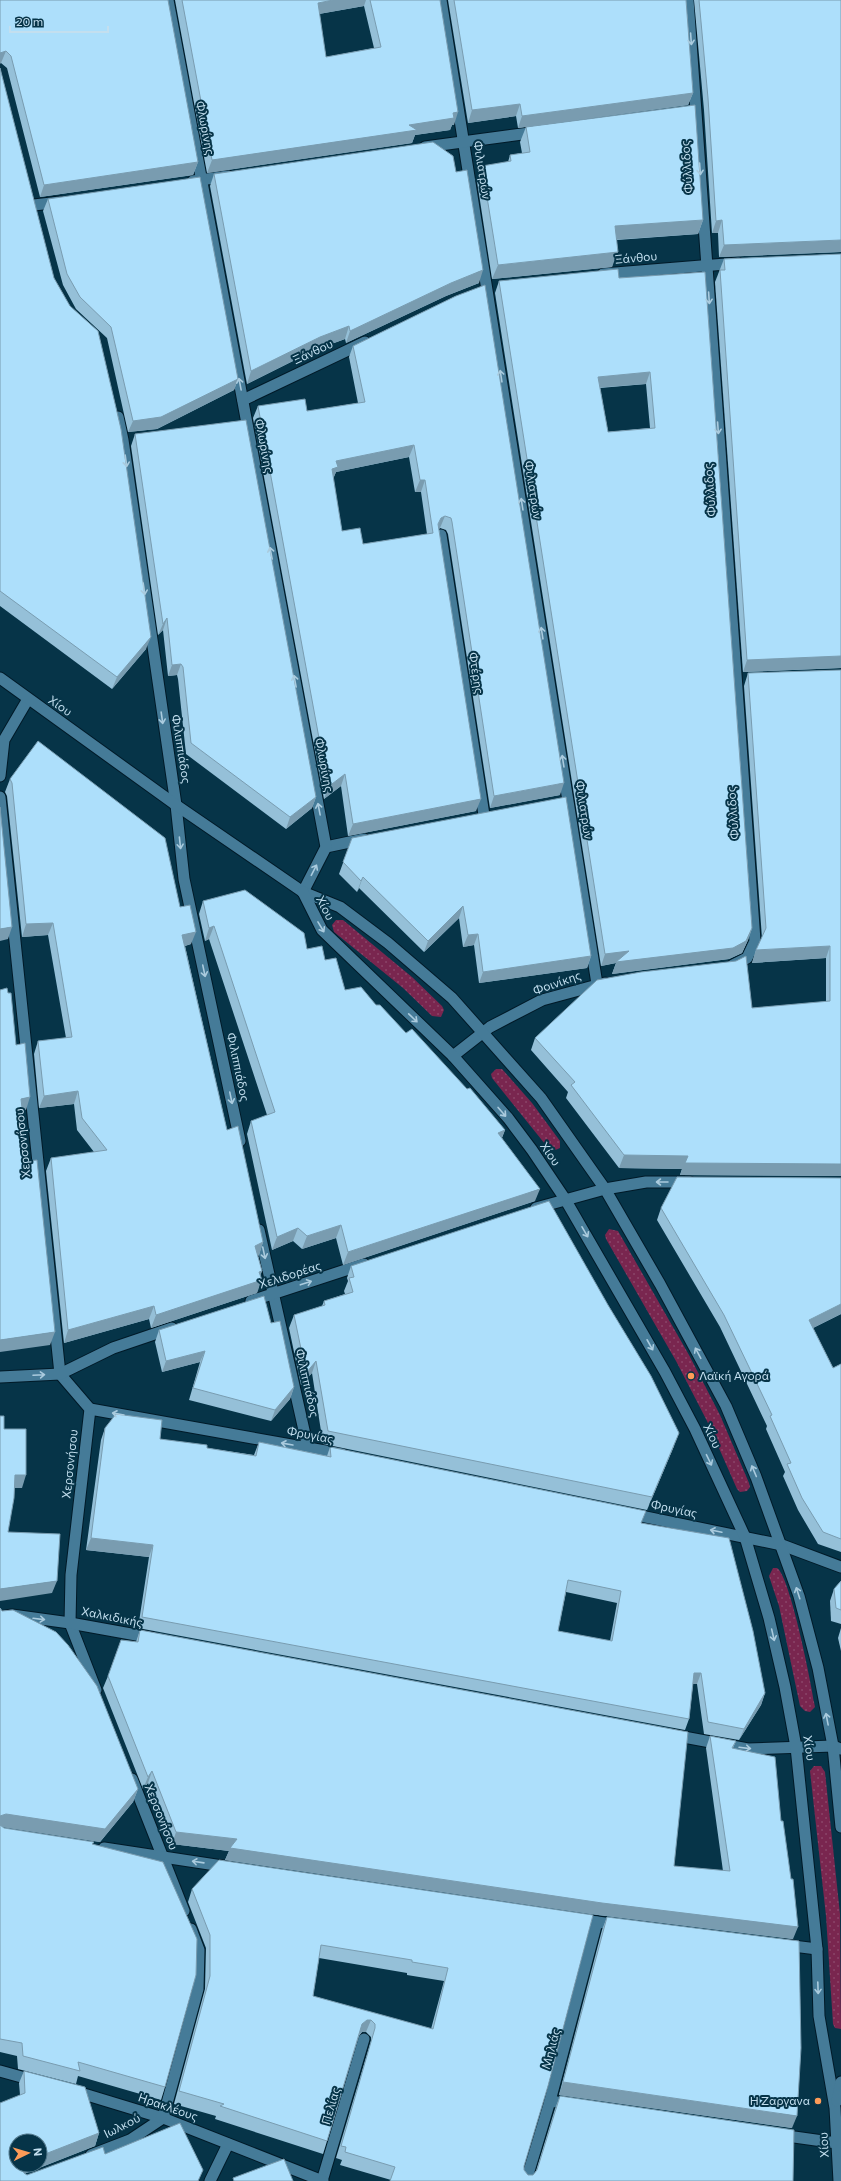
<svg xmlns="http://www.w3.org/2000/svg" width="841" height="2181" viewBox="0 0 841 2181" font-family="Commissioner,sans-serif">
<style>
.grass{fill:url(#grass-dots)}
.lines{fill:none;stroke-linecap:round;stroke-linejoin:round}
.minor-casing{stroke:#001a28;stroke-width:13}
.tertiary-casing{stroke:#001a28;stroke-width:13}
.minor{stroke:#457b98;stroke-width:11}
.tertiary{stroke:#457b98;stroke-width:11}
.wall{fill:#95c0d8;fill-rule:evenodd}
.shaded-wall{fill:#799cb0}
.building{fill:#addffb;stroke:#799cb0;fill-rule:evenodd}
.oneway{stroke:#aacbde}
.poi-dot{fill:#fe9b58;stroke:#063448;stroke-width:1.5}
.labels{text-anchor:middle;stroke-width:4;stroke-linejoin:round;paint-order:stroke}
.street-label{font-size:12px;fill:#c3dfef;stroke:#063448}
.poi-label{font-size:12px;fill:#c3dfef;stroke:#063448;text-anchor:start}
</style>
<defs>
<pattern id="grass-dots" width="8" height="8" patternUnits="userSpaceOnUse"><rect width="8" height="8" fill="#79264f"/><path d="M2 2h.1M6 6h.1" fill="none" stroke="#8a4569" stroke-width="1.8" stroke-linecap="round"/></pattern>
</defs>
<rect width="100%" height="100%" fill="#063448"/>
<g class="grass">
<polygon points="336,920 343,920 412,977 442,1006 444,1010 441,1017 432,1016 403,988 334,932 332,925"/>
<polygon points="496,1069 502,1069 532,1103 560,1141 560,1148 553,1151 549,1149 492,1078 491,1074"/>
<polygon points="609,1229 618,1231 689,1355 720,1415 749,1483 750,1487 747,1491 740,1492 737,1489 707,1421 676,1361 606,1239 605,1235"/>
<path d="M 773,1568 L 777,1568 C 790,1576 811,1682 814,1702 L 815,1707 L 810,1712 L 805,1711 L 800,1706 L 779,1606 L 769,1576 Z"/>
<polygon points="814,1766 821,1766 825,1772 840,1914 841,2029 835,2028 833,2024 826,1916 810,1771"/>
</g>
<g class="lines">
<g class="minor-casing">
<g id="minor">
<polyline points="441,0 597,984"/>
<polyline points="688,0 755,941 747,958 733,965"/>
<polyline points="425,147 537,132"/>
<polyline points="193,181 228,176"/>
<polyline points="34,205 60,202"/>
<polyline points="603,274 738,263"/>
<polyline points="243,400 365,342"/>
<polyline points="118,417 123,440 176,805 184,879 240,1141"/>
<polyline points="441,535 484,815"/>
<polyline points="0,776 4,740 28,699"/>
<polyline points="0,797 60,1374 90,1409 71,1575 70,1623 96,1690"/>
<polyline points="326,847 364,839"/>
<polyline points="453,1056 490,1027 542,1000 605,983"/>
<polyline points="536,1208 605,1189 646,1182 690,1182"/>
<polyline points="259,1230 308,1448"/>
<polyline points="251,1301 364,1264"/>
<polyline points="0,1377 60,1374 113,1348 172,1328"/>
<polyline points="90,1409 342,1454"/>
<polyline points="631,1514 782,1545 841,1567"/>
<polyline points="0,1617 12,1615 70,1623 153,1638"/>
<polyline points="673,1735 748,1749 833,1746 841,1749"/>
<polyline points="132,1779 184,1911"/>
<polyline points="104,1848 229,1867"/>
<polyline points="576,1919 619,1925"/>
<polyline points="785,1945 817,1949"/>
<polyline points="550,2101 571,2104"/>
<polyline points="780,2135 837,2143"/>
<polyline points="91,2155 130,2140 163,2118 198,1989 199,1950 191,1929"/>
<polyline points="210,2181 228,2144"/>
<polyline points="322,2181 364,2039"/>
<polyline points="526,2181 550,2101 597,1922"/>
</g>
</g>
<g class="tertiary-casing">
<g id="tertiary">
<polyline points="168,0 326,847 303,892"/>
<polyline points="0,678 176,805 303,892 340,907 388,943 452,998 541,1098 605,1189 660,1284 726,1406 756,1477 799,1596 818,1668 833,1746 841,1827"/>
<polyline points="303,892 322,930 453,1056 508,1118 532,1150 565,1199 665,1372 695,1429 745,1537 769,1618 785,1687 796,1747 817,1949 819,2016 835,2108 839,2181"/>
<polyline points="0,2071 36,2081"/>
<polyline points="74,2091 163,2118 323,2181"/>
<polyline points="837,2101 841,2082"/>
</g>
</g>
<use href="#minor" class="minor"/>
<use href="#tertiary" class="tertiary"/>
</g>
<g class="wall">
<polygon points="0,0 198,162 193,175 40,197 7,68 1,63"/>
<path d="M 175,0 L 440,0 L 454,125 L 452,125 L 450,130 L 415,135 L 412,143 L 207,173 ZM 364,6 L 374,48 L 326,57 L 319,14 Z"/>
<polygon points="448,0 686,0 693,93 688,105 518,128 516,116 468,123"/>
<polygon points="694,0 841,0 841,252 719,257 718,233 712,233 704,110"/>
<polygon points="0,69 146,649 112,689 0,606"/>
<polygon points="526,127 703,220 698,234 617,240 612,267 492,279 477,181 482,166 508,162 510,155 522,153 520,142"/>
<polygon points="456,172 479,283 446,296 346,343 345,339 315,350 247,384 210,186 214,174"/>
<polygon points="48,199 238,379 234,390 157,429 128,432 107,338 76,309 63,285 43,211"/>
<polygon points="841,254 841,668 743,672 715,282 724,259"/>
<path d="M 705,272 L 752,928 L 748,940 L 742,953 L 729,959 L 612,974 L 616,963 L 601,966 L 495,293 L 499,281 L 619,278 ZM 646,384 L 650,428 L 608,432 L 600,388 Z"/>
<path d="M 456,296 L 560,795 L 490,808 L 448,534 L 446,530 L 440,528 L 439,529 L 476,811 L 348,836 L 341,786 L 324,799 L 253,418 L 258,406 L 307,411 L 358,403 L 349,357 L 353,346 ZM 409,457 L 415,492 L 421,492 L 427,534 L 363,544 L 342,531 L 333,479 L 336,472 Z"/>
<polygon points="135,434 316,797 312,808 286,829 186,754 178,679 177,675 168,676 163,630 158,635 131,446"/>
<polygon points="841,670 841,1176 680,1175 682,1169 619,1168 566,1098 568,1092 531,1050 535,1038 752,1008 826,1002 826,958 752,963 756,950 762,938 744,686 748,673"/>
<polygon points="10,779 180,907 191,944 185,946 227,1130 263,1242 259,1255 258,1256 262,1271 260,1275 257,1293 151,1328 149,1319 64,1343 46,1171 51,1158 94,1152 77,1130 74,1104 39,1108 34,1054 38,1041 66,1038 48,935 22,937 7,796 5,792"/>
<polygon points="352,838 591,956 587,968 479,983 474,945 463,947 459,918 424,952 359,888 357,892 339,874"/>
<polygon points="203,901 307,949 325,960 345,990 376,1005 505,1130 502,1138 535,1201 343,1265 336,1238 302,1249 293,1241 272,1250 247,1134 251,1121 267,1115 209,939 205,941 199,914"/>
<polygon points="841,1178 841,1314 813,1328 833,1368 841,1364 841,1552 818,1544 798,1510 783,1476 785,1472 766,1429 767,1426 720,1327 657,1220 661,1208"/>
<polygon points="351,1266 674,1446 647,1510 323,1444 312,1373 301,1385 289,1328 294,1315 322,1306 324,1301 345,1294 344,1291 348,1281 347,1278"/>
<polygon points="271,1323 294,1387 290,1399 271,1421 189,1400 200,1362 162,1372 155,1342 159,1330"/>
<path d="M 105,1428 L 207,1448 L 254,1455 L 259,1442 L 327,1456 L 330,1447 L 642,1523 L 765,1693 L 761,1705 L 739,1740 L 704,1734 L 697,1684 L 693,1684 L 689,1719 L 685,1730 L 138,1628 L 149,1557 L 86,1550 L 101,1440 ZM 566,1592 L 617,1603 L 610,1641 L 558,1631 Z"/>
<polygon points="841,1581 841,1624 831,1621 830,1601 834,1589"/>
<polygon points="0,1608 138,1789 133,1802 100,1842 3,1827 4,1828 94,1842 93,1844 165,2087 161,2100 78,2076 76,2084 18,2069 17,2056 0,2052"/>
<polygon points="841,1628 841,1651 838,1638"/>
<polygon points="140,1630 674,1866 723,1871 706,1748 710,1736 736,1741 733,1748 793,1939 598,1915 225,1860 229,1851 172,1844 148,1783 143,1789 103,1688 108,1676 136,1642"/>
<path d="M 192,1889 L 593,1915 L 524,2166 L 524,2170 L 528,2175 L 533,2175 L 536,2171 L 555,2109 L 560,2096 L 793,2181 L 391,2180 L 340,2165 L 342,2160 L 336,2158 L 371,2041 L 371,2037 L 366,2032 L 362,2032 L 359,2036 L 327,2141 L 323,2154 L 215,2119 L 216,2116 L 174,2104 L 205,1989 L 206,1948 L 188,1902 ZM 319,1958 L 407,1973 L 407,1975 L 444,1981 L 431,2029 L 313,1996 Z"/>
<polygon points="607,1917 792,2128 559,2095 602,1930"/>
<polygon points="24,2071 99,2133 95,2146 24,2174 27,2175 105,2154 199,2181 0,2181 20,2095 19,2083"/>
</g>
<g class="shaded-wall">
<polygon points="333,0 366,0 364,6 313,15 318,3"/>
<polygon points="6,51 1,63 0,64 0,53"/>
<polygon points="693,93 688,105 518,128 522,116"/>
<polygon points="520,104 516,116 468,123 472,110"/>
<polygon points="458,112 454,125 452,125 450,130 415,135 412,143 207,173 212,160 409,125 453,113"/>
<polygon points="198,162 193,175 40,197 44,185"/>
<polygon points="703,220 698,234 610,240 615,226"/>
<polygon points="722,220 718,233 712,233 716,221"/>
<polygon points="841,240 841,252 719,257 724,245"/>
<polygon points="618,252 612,267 492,279 498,265"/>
<polygon points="483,270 479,283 446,296 346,343 350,331 451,283"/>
<polygon points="349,326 345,339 315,350 247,384 251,371 320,337"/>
<polygon points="650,372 646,384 594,388 598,377"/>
<polygon points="238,379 234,390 157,429 128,432 133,421"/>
<polygon points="414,445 409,457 336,472 333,479 332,469 336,461"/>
<polygon points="420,480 425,480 421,492 415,492"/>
<polygon points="445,516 440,528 436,530 441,518"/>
<polygon points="167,618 163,630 158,635 163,624"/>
<polygon points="151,637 146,649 112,689 117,677"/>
<polygon points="841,656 841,668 743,672 747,660"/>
<polygon points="181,664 177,675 168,676 172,665"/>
<polygon points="345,774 341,786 324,799 328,787"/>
<polygon points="564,783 560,795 490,808 494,796"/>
<polygon points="316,797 312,808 286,829 290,817"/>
<polygon points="481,799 476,811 348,836 353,824"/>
<polygon points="363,877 359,888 357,892 361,881"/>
<polygon points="463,906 459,918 424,952 428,941"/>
<polygon points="53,923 48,935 22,937 26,924"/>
<polygon points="214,926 209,939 205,941 209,928"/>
<polygon points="12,927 8,939 0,941 0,929"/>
<polygon points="752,928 748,940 742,953 729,959 612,974 616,963 601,966 605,954"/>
<polygon points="196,932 191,944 178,948 182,935"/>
<polygon points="478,934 474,945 463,947 468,935"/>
<polygon points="830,946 826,958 752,963 756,950"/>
<polygon points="591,956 587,968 479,983 483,972"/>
<polygon points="78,1091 74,1104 39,1108 44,1096"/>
<polygon points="30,1097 26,1110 17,1111 21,1099"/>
<polygon points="505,1130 500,1142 498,1133"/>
<polygon points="624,1155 688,1156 841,1164 841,1176 680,1175 682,1169 619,1168"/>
<polygon points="540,1189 535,1201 343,1265 348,1252"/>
<polygon points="341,1225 336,1238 302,1249 307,1236"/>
<polygon points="298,1228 293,1241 272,1250 277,1237"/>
<polygon points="263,1242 259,1255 250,1259 255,1246"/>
<polygon points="262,1271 258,1282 262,1280 257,1293 151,1328 156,1315"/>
<polygon points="841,1304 841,1314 805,1332 809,1320"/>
<polygon points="154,1306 149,1319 64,1343 68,1330"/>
<polygon points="55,1332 50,1345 0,1352 0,1340"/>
<polygon points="205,1351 200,1362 162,1372 166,1361"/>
<polygon points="316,1361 312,1373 301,1385 306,1373"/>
<polygon points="294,1387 290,1399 271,1421 275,1410"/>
<polygon points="679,1433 674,1446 647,1510 652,1497"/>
<polygon points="15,1475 26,1475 22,1488 10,1488"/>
<polygon points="91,1538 153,1545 149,1557 86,1550"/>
<polygon points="57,1581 52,1593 0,1601 0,1589"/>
<polygon points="694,1673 701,1673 697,1684 690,1684"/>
<polygon points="765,1693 761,1705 739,1740 744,1729"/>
<polygon points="152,1771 148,1783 143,1789 148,1777"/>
<polygon points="138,1789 133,1802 100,1842 1,1827 0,1827 0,1816 6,1814"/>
<polygon points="176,1832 237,1839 798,1927 793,1939 598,1915 225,1860 229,1851 172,1844"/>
<polygon points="367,2020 371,2020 366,2032 362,2032 357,2037 362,2024"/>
<polygon points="563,2082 797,2116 792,2128 559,2095"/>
<polygon points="99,2133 95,2146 21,2175 22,2168 24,2165 40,2165 40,2156"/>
</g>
<g class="building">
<polygon points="0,0 168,0 198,162 44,185 11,56 6,51 0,53"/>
<polygon points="182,0 333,0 318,3 326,57 381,47 370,0 440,0 458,112 453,113 454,118 409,125 417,130 212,160"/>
<polygon points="454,0 686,0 693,93 522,116 520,104 472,110"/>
<polygon points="699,0 841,0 841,240 724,245 722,220 716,221 708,98"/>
<polygon points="0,68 54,278 70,306 98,331 121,429 151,637 117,677 0,591"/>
<polygon points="695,105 703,220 615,226 618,252 498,265 482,166 511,161 510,155 530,152 526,127"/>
<polygon points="433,142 453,156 456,172 467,170 483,270 451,283 350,331 349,326 320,337 251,371 214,174"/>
<polygon points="200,177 238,379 161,417 133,421 111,327 80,297 67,274 48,199"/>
<polygon points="841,254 841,656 747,660 720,270 725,270 724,259"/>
<path d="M 618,269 L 619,278 L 705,272 L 752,928 L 746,941 L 733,948 L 616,962 L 629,951 L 605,954 L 499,281 ZM 650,372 L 655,428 L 608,432 L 598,377 Z"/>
<path d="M 485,285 L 564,783 L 494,796 L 452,522 L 451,518 L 445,516 L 441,518 L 438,524 L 481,799 L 353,824 L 345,774 L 328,787 L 258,406 L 305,399 L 307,411 L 365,402 L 353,346 L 456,296 ZM 414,445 L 420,480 L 425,480 L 433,533 L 363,544 L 360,528 L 342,531 L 332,469 L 338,467 L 336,461 Z"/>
<polygon points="246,420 316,797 290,817 191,743 183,667 181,664 172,665 167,618 163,624 135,434"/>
<polygon points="841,670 841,1164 685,1163 688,1156 624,1155 571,1085 575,1082 535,1038 597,980 641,972 736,961 746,956 752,1008 830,1001 830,946 756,950 766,928 748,673"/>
<polygon points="38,741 165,838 180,907 190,905 196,932 182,935 227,1130 238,1126 263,1242 255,1246 262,1271 259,1272 262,1280 156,1315 154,1306 68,1330 51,1158 107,1150 82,1118 78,1091 44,1096 38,1041 72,1037 53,923 26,924 12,783 10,779"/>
<polygon points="566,797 591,956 483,972 478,934 468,935 463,906 428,941 363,877 361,881 343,862 352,838"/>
<polygon points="0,807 12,927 0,929"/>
<polygon points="245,890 304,933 307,949 322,946 325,960 336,958 345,990 361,987 376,1005 380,1005 406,1033 412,1029 467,1089 470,1088 505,1130 498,1133 540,1189 348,1252 341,1225 307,1236 298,1228 277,1237 251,1121 275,1112 214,926 209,928 203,901"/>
<polygon points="7,988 8,993 11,993 16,1045 25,1043 30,1097 21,1099 28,1161 37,1160 55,1332 0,1340 0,990"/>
<polygon points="677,1177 841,1178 841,1304 809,1320 833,1368 841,1364 841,1539 823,1532 802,1498 787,1464 791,1463 770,1416 772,1415 724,1315 661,1208"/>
<polygon points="549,1201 608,1305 651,1376 679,1433 652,1497 328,1431 316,1361 306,1373 294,1315 325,1305 324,1301 353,1292 349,1278 354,1277 351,1266"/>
<polygon points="264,1296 271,1323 280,1321 294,1387 275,1410 193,1388 205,1351 166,1361 159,1330"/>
<path d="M 116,1414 L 162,1420 L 160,1439 L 207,1445 L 207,1448 L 256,1456 L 259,1442 L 331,1457 L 330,1447 L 646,1511 L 641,1523 L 729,1538 L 753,1631 L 765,1693 L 744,1729 L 708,1722 L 701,1673 L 694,1673 L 689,1719 L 142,1617 L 153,1545 L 91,1538 L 105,1428 ZM 568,1580 L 621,1591 L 612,1641 L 558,1631 Z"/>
<polygon points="0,1416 4,1416 4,1429 26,1429 26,1475 15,1475 14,1498 8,1532 60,1534 57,1581 0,1589"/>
<polygon points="841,1581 841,1610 836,1608 834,1589"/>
<polygon points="0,1608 2,1611 13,1610 56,1632 68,1645 97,1686 138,1789 105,1829 6,1814 0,1816"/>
<polygon points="140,1630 688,1732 674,1866 730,1871 710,1736 736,1741 732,1748 775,1757 781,1821 783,1821 791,1879 793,1879 798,1927 602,1903 230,1848 237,1839 176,1832 152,1771 148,1777 108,1676 121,1640 138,1642"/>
<polygon points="0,1825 4,1828 94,1842 92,1844 163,1862 197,1939 196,1975 165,2087 78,2062 80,2071 23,2056 22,2043 0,2039"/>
<path d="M 219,1860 L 593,1915 L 548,2086 L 524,2166 L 524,2170 L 528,2175 L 533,2175 L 537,2170 L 560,2096 L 794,2130 L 793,2181 L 390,2181 L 395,2167 L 345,2152 L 346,2147 L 341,2146 L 375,2028 L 375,2024 L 371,2020 L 367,2020 L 362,2024 L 327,2141 L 220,2106 L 224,2104 L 179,2091 L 210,1976 L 210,1935 L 192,1889 ZM 321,1945 L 412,1960 L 412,1962 L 448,1968 L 433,2029 L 313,1996 Z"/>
<polygon points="607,1917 799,1941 801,2048 797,2116 563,2082"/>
<polygon points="24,2071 85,2087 99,2133 40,2156 40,2141 16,2141 16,2165 24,2165 22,2168 24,2173 27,2175 103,2147 105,2154 180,2123 203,2170 198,2181 0,2181 0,2103 25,2093"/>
<polygon points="284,2159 293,2181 234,2181 233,2178"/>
</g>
<defs><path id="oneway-shaft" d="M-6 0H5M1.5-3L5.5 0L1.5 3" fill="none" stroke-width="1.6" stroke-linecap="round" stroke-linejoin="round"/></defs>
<g class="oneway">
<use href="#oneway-shaft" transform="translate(691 39) rotate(86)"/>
<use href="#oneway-shaft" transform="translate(700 169) rotate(86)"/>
<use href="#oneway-shaft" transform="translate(709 298) rotate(86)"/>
<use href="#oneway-shaft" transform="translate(501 376) rotate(-99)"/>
<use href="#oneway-shaft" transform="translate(240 384) rotate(-101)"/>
<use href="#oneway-shaft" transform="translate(718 428) rotate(86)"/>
<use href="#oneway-shaft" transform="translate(126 461) rotate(82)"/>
<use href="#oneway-shaft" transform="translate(522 504) rotate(-99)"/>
<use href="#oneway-shaft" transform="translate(271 553) rotate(-101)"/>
<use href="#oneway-shaft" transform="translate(144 589) rotate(82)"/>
<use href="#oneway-shaft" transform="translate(542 633) rotate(-99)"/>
<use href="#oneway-shaft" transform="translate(295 681) rotate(-101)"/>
<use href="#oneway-shaft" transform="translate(162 718) rotate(82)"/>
<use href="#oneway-shaft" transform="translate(563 761) rotate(-99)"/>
<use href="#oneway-shaft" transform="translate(319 809) rotate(-101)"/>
<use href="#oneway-shaft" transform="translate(180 843) rotate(84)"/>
<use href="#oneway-shaft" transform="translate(314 870) rotate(-63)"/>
<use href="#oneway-shaft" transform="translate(321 927) rotate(59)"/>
<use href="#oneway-shaft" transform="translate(204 971) rotate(78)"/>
<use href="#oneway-shaft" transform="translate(413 1018) rotate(44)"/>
<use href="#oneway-shaft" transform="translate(231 1098) rotate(78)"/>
<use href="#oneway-shaft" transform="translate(502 1112) rotate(49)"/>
<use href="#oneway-shaft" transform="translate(662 1182) rotate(-180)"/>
<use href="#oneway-shaft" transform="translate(585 1232) rotate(60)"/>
<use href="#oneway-shaft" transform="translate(264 1253) rotate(78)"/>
<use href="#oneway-shaft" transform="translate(306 1283) rotate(-18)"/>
<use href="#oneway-shaft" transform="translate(650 1345) rotate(61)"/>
<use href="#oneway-shaft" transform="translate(698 1353) rotate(-118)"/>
<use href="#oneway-shaft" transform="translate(39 1375) rotate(-3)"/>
<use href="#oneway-shaft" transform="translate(118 1414) rotate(-170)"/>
<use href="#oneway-shaft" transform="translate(287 1444) rotate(-170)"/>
<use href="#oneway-shaft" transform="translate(709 1460) rotate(64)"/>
<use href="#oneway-shaft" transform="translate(754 1471) rotate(-113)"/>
<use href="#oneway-shaft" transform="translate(716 1531) rotate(-168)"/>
<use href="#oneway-shaft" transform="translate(798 1593) rotate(-108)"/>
<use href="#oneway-shaft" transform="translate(39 1619) rotate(7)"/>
<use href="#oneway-shaft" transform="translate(773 1635) rotate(77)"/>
<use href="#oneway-shaft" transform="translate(827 1719) rotate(-101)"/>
<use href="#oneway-shaft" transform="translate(745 1748) rotate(7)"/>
<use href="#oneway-shaft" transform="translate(198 1862) rotate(-172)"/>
<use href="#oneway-shaft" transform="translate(818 1988) rotate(88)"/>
</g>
<g class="poi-dot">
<circle cx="691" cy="1376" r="4"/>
<circle cx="818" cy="2101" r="4"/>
</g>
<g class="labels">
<g class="street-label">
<text transform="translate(205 128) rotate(79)" y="4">Φλωρίνης</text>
<text transform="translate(687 167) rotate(-94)" y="4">Φύλλιδος</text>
<text transform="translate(482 170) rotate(81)" y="4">Φιλιατρών</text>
<text transform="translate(636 258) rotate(-5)" y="4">Ξάνθου</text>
<text transform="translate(313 352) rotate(-25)" y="4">Ξάνθου</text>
<text transform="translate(264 446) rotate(79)" y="4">Φλωρίνης</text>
<text transform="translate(533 490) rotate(81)" y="4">Φιλιατρών</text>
<text transform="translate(710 490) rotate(-94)" y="4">Φύλλιδος</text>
<text transform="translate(476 673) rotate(81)" y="4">Φτέρης</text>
<text transform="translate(60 706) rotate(35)" y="4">Χίου</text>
<text transform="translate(181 749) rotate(81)" y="4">Φιλιππιάδος</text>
<text transform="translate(324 765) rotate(79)" y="4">Φλωρίνης</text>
<text transform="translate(584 810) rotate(81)" y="4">Φιλιατρών</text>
<text transform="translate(733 813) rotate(-94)" y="4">Φύλλιδος</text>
<text transform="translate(325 908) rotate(63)" y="4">Χίου</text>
<text transform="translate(557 983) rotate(-19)" y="4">Φοινίκης</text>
<text transform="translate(238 1067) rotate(78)" y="4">Φιλιππιάδος</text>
<text transform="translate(23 1143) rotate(-96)" y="4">Χερσονήσου</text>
<text transform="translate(550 1154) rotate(55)" y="4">Χίου</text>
<text transform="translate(290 1275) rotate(-18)" y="4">Χελιδορέας</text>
<text transform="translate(307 1383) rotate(77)" y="4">Φιλιππιάδος</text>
<text transform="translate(310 1435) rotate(11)" y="4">Φρυγίας</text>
<text transform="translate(712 1436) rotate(64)" y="4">Χίου</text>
<text transform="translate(70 1464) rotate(-84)" y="4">Χερσονήσου</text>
<text transform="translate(674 1509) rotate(12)" y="4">Φρυγίας</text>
<text transform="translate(112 1617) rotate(11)" y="4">Χαλκιδικής</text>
<text transform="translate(809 1748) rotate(82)" y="4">Χίου</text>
<text transform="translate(161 1817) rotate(68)" y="4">Χερσονήσου</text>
<text transform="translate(551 2049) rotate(-75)" y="4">Μηλιάς</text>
<text transform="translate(331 2106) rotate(-74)" y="4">Πελίας</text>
<text transform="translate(168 2107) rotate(19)" y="4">Ηρακλέους</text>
<text transform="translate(122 2126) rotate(-27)" y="4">Ιωλκού</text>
<text transform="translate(824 2145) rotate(-93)" y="4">Χίου</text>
</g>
<g class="poi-label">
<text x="699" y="1380">Λαϊκή Αγορά</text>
<text x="810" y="2105" text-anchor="end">Η Ζαργανα</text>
</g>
</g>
<g transform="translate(28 2153) rotate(85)"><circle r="19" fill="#063448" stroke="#52788b"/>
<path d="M0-3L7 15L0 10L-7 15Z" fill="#fe9b58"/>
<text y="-6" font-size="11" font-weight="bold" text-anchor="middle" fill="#c3dfef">N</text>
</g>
<path d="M10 26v6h98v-6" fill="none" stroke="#c3dfef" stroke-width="2"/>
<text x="16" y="26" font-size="12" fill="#c3dfef" stroke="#063448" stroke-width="3" paint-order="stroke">20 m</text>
</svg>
